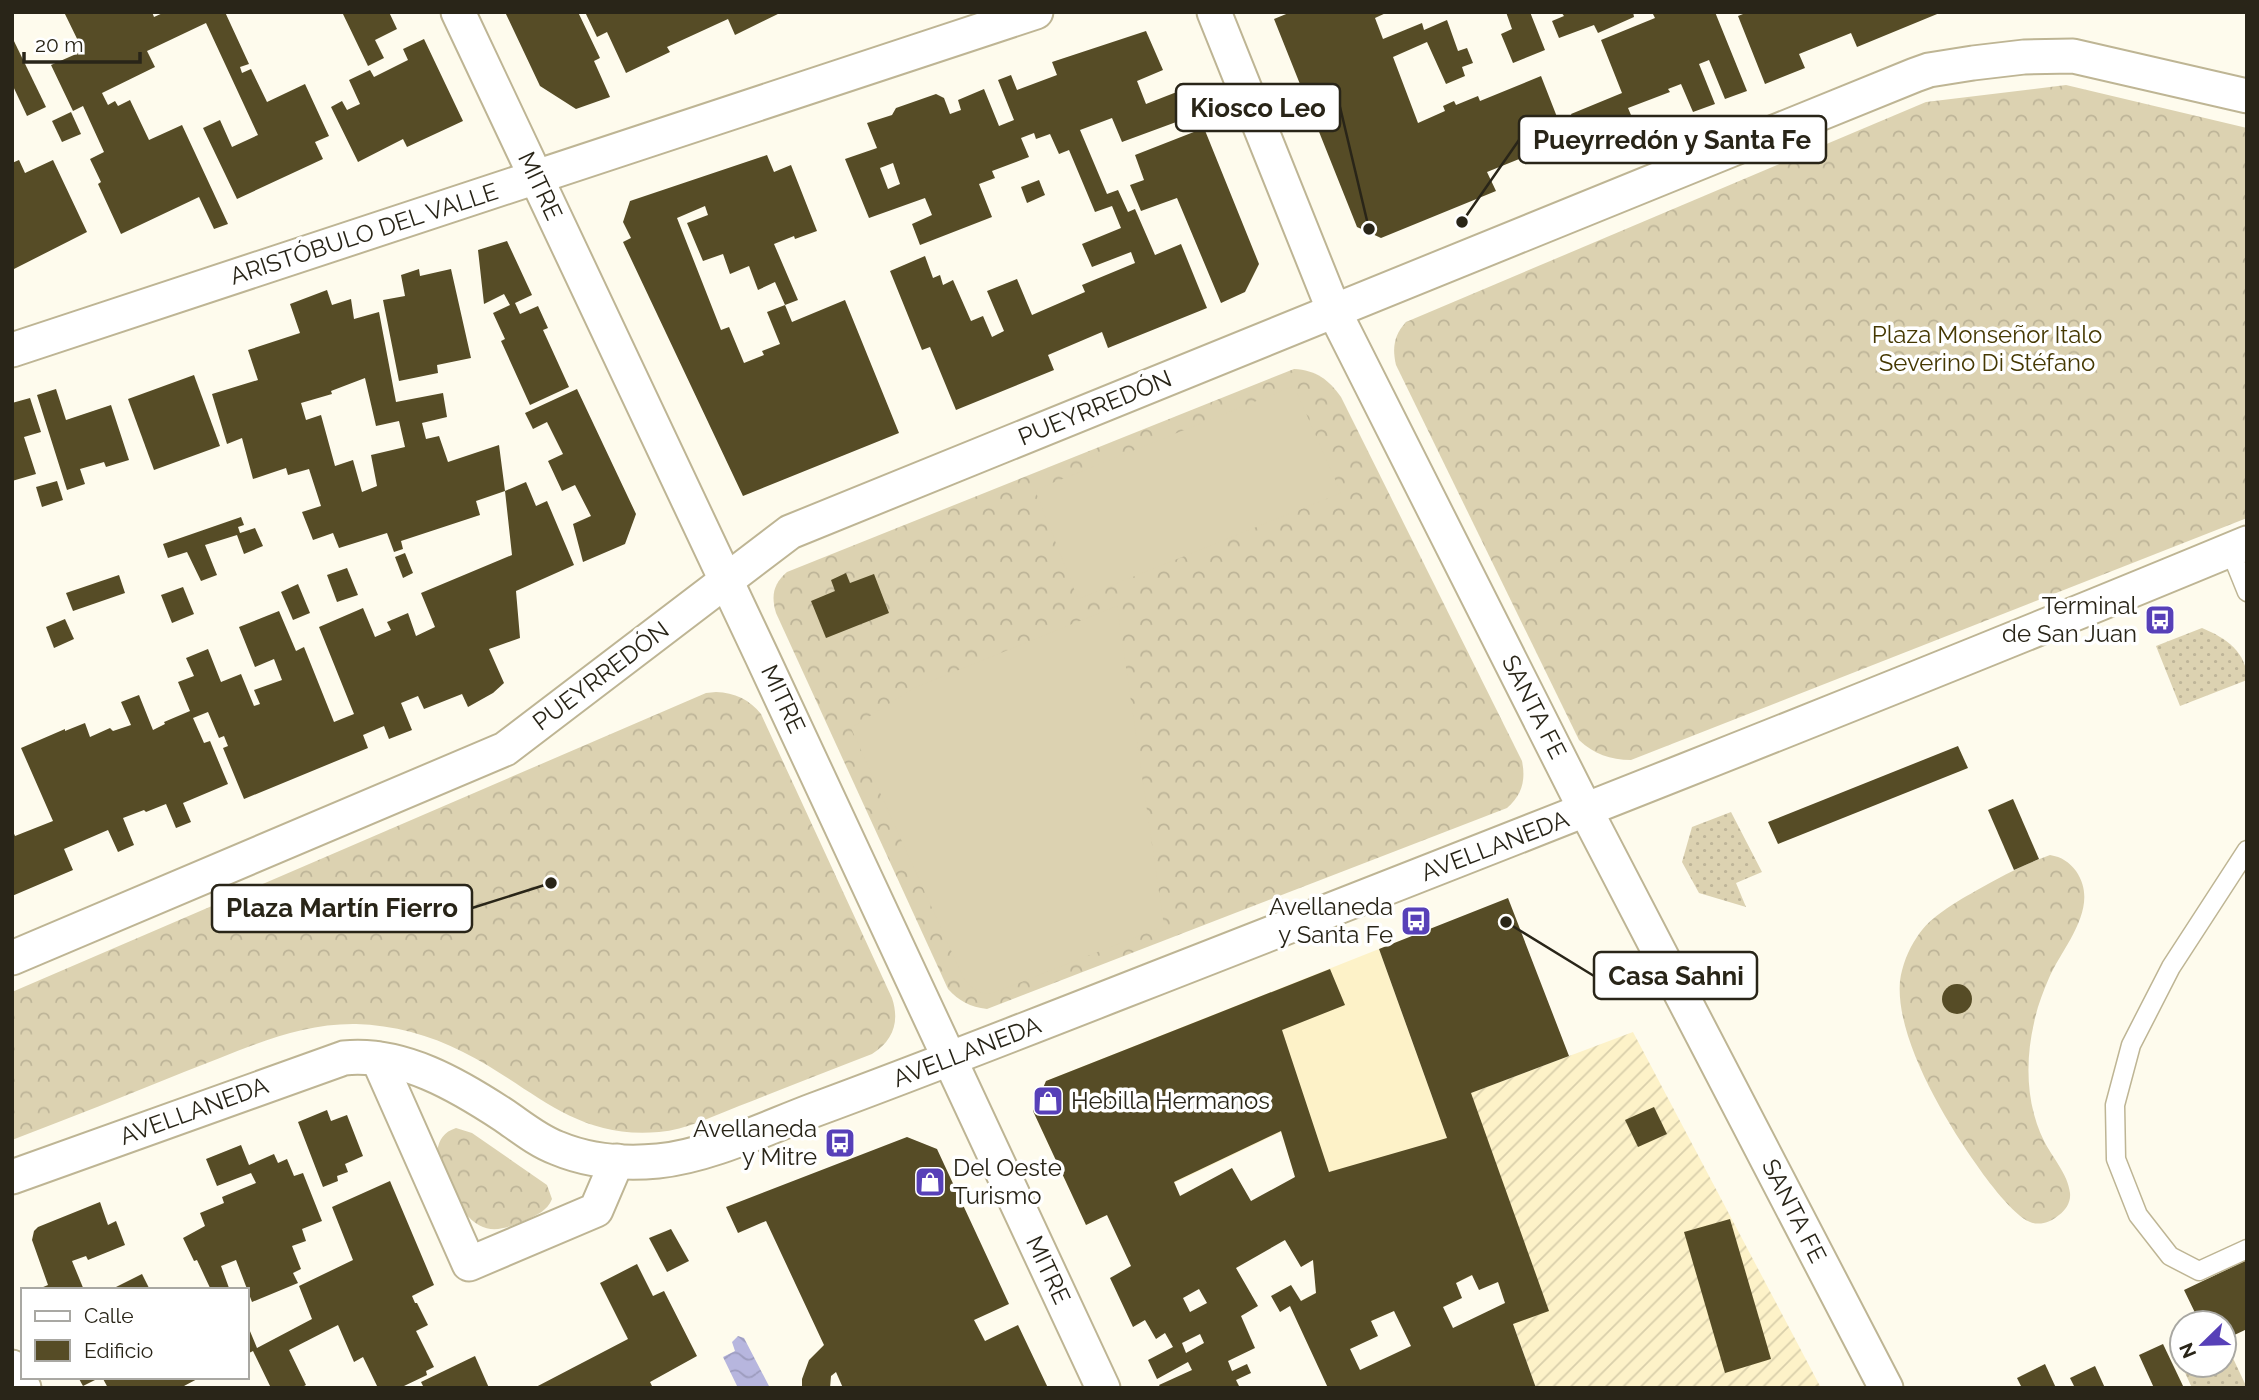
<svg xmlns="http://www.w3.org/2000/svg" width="2259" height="1400" viewBox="0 0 2259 1400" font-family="Raleway,sans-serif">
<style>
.built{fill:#fdf2c8}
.industrial{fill:url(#industrial-furrows)}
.grass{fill:url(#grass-dots)}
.forest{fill:url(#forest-crowns)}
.garden{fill:#dcd2b1}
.water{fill:url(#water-waves)}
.building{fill:#564c26;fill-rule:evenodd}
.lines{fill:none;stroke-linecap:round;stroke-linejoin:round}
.service-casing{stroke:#beb594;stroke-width:21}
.minor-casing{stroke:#beb594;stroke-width:37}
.service{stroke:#fff;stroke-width:18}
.minor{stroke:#fff;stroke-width:33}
.labels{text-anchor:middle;stroke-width:7;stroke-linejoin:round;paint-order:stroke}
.street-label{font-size:24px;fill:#292518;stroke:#fff}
.park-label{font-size:24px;fill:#453802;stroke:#fff}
.poi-label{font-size:24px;fill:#292518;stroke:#fff;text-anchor:end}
.leader{fill:none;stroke:#292518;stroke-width:2.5}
.callout-dot{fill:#292518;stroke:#fff;stroke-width:2.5}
.callout{fill:#fff;stroke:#292518;stroke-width:2.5}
.callout-label{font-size:26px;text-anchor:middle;font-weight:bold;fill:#292518}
</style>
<defs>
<pattern id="industrial-furrows" width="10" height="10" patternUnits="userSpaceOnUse" patternTransform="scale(1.75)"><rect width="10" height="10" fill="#fdf2c8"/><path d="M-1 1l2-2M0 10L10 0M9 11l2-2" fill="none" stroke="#d9cfab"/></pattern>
<pattern id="grass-dots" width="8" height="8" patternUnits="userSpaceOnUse" patternTransform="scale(1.75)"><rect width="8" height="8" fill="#dcd2b1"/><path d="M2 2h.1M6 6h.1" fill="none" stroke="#bdb498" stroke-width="1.8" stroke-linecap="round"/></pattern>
<pattern id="forest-crowns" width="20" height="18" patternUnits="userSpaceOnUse" patternTransform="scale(1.75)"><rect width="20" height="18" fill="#dcd2b1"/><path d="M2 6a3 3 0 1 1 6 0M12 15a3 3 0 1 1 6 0" fill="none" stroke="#bdb498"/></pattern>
<pattern id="water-waves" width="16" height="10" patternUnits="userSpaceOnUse" patternTransform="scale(1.75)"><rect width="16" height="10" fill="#b7b6de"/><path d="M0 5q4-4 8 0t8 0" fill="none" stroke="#9d9cbe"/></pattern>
</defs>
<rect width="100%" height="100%" fill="#fefbed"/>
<polygon class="built" points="1379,949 1493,1266 1310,1349 1290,1306 1316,1293 1311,1226 1281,1132 1086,1225 1033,1111 1046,1081"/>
<polygon class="industrial" points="1633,1032 1821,1388 1536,1388 1436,1106"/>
<g class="grass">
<path d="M 2202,628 C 2226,638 2247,652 2247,680 L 2180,706 L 2156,646 Z"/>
<polygon points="1731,812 1762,872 1736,883 1746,907 1699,893 1682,862 1692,827"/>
<polygon points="2182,1337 2182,1365 2224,1365 2224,1339 2247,1388 2192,1388 2171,1342"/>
</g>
<g class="forest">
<path d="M 2066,85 L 2247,128 L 2247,518 L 1631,760 C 1610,760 1594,754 1579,740 L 1396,365 C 1392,348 1394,335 1406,322 L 1926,102 Z"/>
<path d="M 1294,369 C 1316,370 1329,380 1341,397 L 1522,761 C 1526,780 1522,795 1507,808 L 987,1009 C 970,1007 959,1001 948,989 L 776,613 C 771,596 773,584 787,572 Z"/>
<path d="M 716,692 C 735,693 749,699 761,714 L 892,998 C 900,1022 893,1041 872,1054 C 827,1071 783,1089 739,1106 C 713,1116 686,1130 659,1132 C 573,1140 532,1086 463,1052 C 430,1035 393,1025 356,1024 C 295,1023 240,1051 184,1072 C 127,1095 70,1118 12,1140 L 12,992 L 706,693 Z"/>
<path d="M 2050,855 C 2062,857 2069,862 2076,871 C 2101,907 2063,946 2049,978 C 2043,992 2037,1007 2034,1023 C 2025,1061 2026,1105 2044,1141 C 2052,1157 2068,1174 2070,1193 C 2071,1202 2066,1210 2059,1215 C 2051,1222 2040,1226 2030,1222 C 2014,1216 1986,1179 1976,1164 C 1945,1120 1895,1037 1900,981 C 1902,966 1908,950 1917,937 C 1930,916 1958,901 1979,889 C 2002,876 2025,864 2050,855 Z"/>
<path d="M 456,1128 L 472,1133 L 547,1185 L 552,1199 C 547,1211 537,1215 526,1220 C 501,1231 484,1236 464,1212 L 437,1152 C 439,1139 444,1132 456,1128 Z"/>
</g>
<g class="garden">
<polygon points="1294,386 1341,493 1078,599 1035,490"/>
<path d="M 1117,606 L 1164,926 L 993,993 C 979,996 971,988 963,977 L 851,728 L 914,688 Z"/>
</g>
<polygon class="water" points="738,1336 744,1338 770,1388 738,1388 723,1357 735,1351 732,1342"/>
<g class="building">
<polygon points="64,12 152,12 154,17 165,12 225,12 249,64 240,67 242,73 251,69 267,102 305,84 329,136 315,142 323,159 237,199 203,128 220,120 232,147 258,135 206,23 147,51 155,67 102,93 108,105 115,101 118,106 130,100 149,140 182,125 228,224 214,229 199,197 121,234 98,184 101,182 90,159 104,152 83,106 73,111 51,65 83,51"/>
<polygon points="342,12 389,12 397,29 375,40 384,58 368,66"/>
<polygon points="505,12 578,12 600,58 594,61 610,97 576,109 540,86"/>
<polygon points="585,12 782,12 735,35 728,19 667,47 670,52 626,73 607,32 597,37"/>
<polygon points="1291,12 1388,12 1375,18 1383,39 1422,23 1424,30 1447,20 1458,51 1467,48 1473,63 1462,67 1465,76 1446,84 1427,42 1393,57 1418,123 1445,111 1443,106 1454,101 1456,105 1478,96 1480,101 1541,76 1566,140 1487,172 1496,191 1381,238 1357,227 1274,19"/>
<polygon points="1506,12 1530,12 1545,50 1513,63 1501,34 1512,29"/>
<polygon points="1561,12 1633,12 1634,17 1598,33 1594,25 1559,38 1552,21 1564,16"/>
<polygon points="1652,12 1715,12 1747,91 1725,99 1709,60 1699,64 1715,104 1693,112 1681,84 1668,89 1670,92 1628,108 1639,134 1587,155 1571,114 1622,93 1601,40 1655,18"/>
<polygon points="1748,12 1942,12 1857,47 1851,33 1799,54 1805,68 1765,84 1738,16"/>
<path d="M 1146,31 L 1163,70 L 1137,81 L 1146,104 L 1187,88 L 1198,114 L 1122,142 L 1112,118 L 1080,130 L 1107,194 L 1118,190 L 1128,212 L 1135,209 L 1155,255 L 1181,244 L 1207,308 L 1108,348 L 1102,332 L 1048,355 L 1054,370 L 956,410 L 930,347 L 922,350 L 890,271 L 925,256 L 933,278 L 940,275 L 943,285 L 953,280 L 971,321 L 983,316 L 992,337 L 1004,331 L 987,291 L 1017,279 L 1032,315 L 1085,292 L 1082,285 L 1135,263 L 1131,252 L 1092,267 L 1082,244 L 1121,228 L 1112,206 L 1095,212 L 1069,150 L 1059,154 L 1050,134 L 1036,139 L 1034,133 L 1021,138 L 1029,157 L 992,171 L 995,178 L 979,184 L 992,217 L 920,245 L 912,224 L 932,215 L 925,198 L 869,218 L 845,159 L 877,148 L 867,123 L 892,115 L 896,108 L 936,94 L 944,98 L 950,114 L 961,110 L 958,100 L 984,89 L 999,126 L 1014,120 L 998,80 L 1011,75 L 1017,90 L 1057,75 L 1052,62 ZM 893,163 L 900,184 L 888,189 L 880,168 Z"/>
<polygon points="12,37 46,107 27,116 12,84"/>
<polygon points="424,39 463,121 407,147 403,139 358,162 331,107 342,101 347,110 360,104 349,80 370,70 374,77 408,60 403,49"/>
<polygon points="71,112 81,134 62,142 52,121"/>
<polygon points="1204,128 1259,264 1245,292 1221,303 1177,198 1141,211 1130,185 1144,180 1135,155"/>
<polygon points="767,155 774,172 791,165 817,231 795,239 794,236 774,244 798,300 785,305 775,282 758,290 749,266 730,274 723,254 703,261 687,223 708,215 705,206 677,218 721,330 729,327 744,363 764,355 762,351 780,344 767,312 785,305 792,322 845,300 899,433 743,496 623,242 631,238 623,222 630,201"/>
<polygon points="19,160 25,173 53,160 87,232 12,270 12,163"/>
<polygon points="1039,180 1045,195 1027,203 1021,187"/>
<polygon points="507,241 532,295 515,303 520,314 538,306 548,328 543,330 569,387 530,405 501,341 505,339 493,313 510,305 504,294 484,304 478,250"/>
<polygon points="419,269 420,276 451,269 471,358 437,365 438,373 399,381 383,300 405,296 401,275"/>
<path d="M 327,290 L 332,305 L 351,299 L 354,319 L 379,312 L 396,402 L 443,393 L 447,417 L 422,423 L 426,439 L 439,436 L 448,462 L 499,445 L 505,491 L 476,501 L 480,515 L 401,541 L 403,549 L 394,552 L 387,533 L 339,548 L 333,533 L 313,540 L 302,512 L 321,506 L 309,469 L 288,475 L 286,468 L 253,479 L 242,438 L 227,444 L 212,394 L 258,380 L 248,350 L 300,333 L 290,304 ZM 365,378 L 376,426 L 399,421 L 405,447 L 371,455 L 377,486 L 362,492 L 353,460 L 335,466 L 321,415 L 306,420 L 301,403 L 332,394 L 331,391 Z"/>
<polygon points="194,375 220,446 154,470 128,399"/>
<polygon points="56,389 66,420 111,405 129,460 106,467 104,462 80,469 85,484 67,490 37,395"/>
<polygon points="577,389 636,514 625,544 583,562 573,524 591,516 575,485 562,491 548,461 563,454 547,422 533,429 525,413"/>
<polygon points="30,398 41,432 24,437 36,474 12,481 12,403"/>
<polygon points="57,481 63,500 42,507 36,487"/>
<polygon points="526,482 536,506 547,501 574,565 516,591 520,638 489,649 504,683 493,693 468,707 462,694 424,709 418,696 401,703 412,730 389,739 384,726 363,735 368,748 244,799 223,748 228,746 224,736 219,738 208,712 193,718 204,743 210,741 228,784 183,803 191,822 176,828 166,804 146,812 144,810 123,818 134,845 118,852 108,830 64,849 73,870 12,896 12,829 15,836 53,821 21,748 65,729 65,731 85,723 90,737 110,728 113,731 131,725 121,702 139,695 153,730 165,724 164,722 190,711 178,682 194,676 186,658 208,649 221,682 241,674 254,706 260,704 254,690 282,680 274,659 255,667 239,627 279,611 296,651 304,647 334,722 354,714 319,627 363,608 375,637 391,630 387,622 408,613 416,636 435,627 421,593 512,555 505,491"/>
<polygon points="241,517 244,525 238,527 240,533 255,528 263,546 244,554 237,535 205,545 217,575 201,581 187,552 168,558 163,544"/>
<polygon points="405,553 413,573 403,578 395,557"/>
<polygon points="347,568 358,595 337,602 327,575"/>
<polygon points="846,573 850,583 874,574 889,613 826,638 811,601 835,591 831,580"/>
<polygon points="119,575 125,593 73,611 66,593"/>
<polygon points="298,584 310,613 293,620 281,592"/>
<polygon points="183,587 194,614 172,623 161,595"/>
<polygon points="65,619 74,639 54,648 46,627"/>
<polygon points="1958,746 1968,768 1778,844 1768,822"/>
<polygon points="2013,799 2039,859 2014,870 1988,810"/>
<path d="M 1508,898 L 1569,1056 L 1471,1093 L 1549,1311 L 1513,1324 L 1536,1388 L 1328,1388 L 1290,1306 L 1280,1312 L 1271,1296 L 1291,1285 L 1301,1301 L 1316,1293 L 1313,1260 L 1301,1267 L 1285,1240 L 1236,1268 L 1258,1306 L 1241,1316 L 1255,1348 L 1228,1361 L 1232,1371 L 1247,1364 L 1251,1373 L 1236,1380 L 1240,1388 L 1161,1388 L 1159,1385 L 1192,1370 L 1188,1362 L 1157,1379 L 1148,1360 L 1173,1347 L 1165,1333 L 1156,1339 L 1145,1320 L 1133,1327 L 1110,1278 L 1131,1266 L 1107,1215 L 1086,1225 L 1033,1111 L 1046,1081 L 1330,969 L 1345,1005 L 1282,1030 L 1329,1172 L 1447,1138 L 1379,949 ZM 1281,1131 L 1295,1177 L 1251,1201 L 1232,1168 L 1180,1196 L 1174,1182 ZM 1472,1275 L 1479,1290 L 1498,1282 L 1505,1303 L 1453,1328 L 1443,1307 L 1462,1298 L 1456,1283 ZM 1199,1289 L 1207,1303 L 1190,1312 L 1183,1298 ZM 1394,1311 L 1411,1346 L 1360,1370 L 1350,1349 L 1378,1336 L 1371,1321 ZM 1200,1334 L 1204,1343 L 1186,1353 L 1182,1343 Z"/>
<circle cx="1957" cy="999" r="15"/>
<polygon points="1654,1107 1667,1134 1638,1147 1625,1120"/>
<polygon points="327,1110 331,1121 347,1115 363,1156 345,1164 348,1172 337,1176 338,1181 323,1187 298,1122"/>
<polygon points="907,1137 937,1149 1009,1304 974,1320 985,1341 1018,1325 1048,1388 843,1388 836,1372 831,1376 830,1388 802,1388 802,1379 809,1360 824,1345 766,1221 738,1233 726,1207"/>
<polygon points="241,1145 249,1165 274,1154 278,1163 287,1159 294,1176 303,1173 322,1221 302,1229 306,1241 292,1246 301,1269 293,1273 298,1283 252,1302 236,1260 221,1266 229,1288 232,1287 233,1290 211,1290 197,1260 194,1261 183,1238 205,1226 200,1213 224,1203 222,1197 256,1183 251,1173 217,1186 206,1159"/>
<polygon points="390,1181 434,1285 412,1296 415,1303 417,1303 428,1325 416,1331 434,1367 426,1371 427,1375 404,1386 378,1388 363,1357 354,1362 338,1325 289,1350 306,1385 300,1388 271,1388 253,1351 247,1354 247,1324 257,1348 312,1319 299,1286 353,1260 332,1207"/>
<polygon points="100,1202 108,1225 116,1221 125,1245 88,1260 86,1256 72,1261 84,1290 36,1290 48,1285 32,1240 34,1231 38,1227"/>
<polygon points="1730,1219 1771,1359 1725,1373 1684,1232"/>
<polygon points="671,1229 689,1261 667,1272 649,1238"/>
<polygon points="2247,1260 2247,1329 2224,1340 2224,1323 2200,1323 2184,1290"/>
<polygon points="637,1264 653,1296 664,1291 697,1356 650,1382 653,1388 534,1388 628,1339 600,1283"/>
<polygon points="142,1274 150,1290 110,1290"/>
<polygon points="2163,1344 2184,1388 2154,1388 2139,1355"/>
<polygon points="475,1356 489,1388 424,1388 421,1382"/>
<polygon points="2045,1364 2056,1388 2022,1388 2017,1378"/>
<polygon points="2095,1366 2105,1388 2075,1388 2070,1378"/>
<polygon points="78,1377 101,1377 83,1386"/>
<polygon points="102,1377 201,1377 184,1386 185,1388 108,1388"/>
</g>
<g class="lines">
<g class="service-casing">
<g id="service">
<polyline points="2230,550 2247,592"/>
<polyline points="2247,850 2171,967 2131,1045 2115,1105 2116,1159 2138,1215 2170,1256 2199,1271 2247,1249"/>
</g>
</g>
<g class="minor-casing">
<g id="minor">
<path d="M 458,12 C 675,470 890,928 1103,1388"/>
<polyline points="1214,12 1334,311 1586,811 1886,1388"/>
<polyline points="12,350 1036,12"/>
<polyline points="12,958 505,749 790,532 1915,75 1929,70 1973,63 2024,57 2073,56 2247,96"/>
<polyline points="378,1059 469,1264 596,1210 617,1161"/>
<path d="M 12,1177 L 344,1058 C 402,1052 458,1085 505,1116 C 521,1127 538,1141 557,1148 C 588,1161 625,1164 658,1161 C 709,1156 766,1128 814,1110 C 917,1072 1019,1032 1121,992 C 1497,845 1873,698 2247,543"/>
<polyline points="12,1367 24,1388"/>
</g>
</g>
<use href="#service" class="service"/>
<use href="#minor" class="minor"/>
</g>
<defs>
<g id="bus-square" transform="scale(1.575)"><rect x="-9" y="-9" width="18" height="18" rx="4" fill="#5740b8" stroke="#fff"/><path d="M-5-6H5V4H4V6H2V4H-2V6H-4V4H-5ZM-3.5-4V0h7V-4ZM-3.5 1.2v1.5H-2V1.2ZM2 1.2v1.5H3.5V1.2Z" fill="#fff"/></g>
<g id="shop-square" transform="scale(1.575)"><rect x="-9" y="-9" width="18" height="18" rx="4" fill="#5740b8" stroke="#fff"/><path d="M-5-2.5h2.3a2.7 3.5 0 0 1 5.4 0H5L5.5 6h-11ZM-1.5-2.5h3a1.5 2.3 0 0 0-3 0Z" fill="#fff"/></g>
</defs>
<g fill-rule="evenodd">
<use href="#bus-square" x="2160" y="620"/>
<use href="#bus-square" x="1416" y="921"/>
<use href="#shop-square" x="1048" y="1101"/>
<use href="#bus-square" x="840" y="1143"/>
<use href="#shop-square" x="930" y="1182"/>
</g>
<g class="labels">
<g class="street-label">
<text transform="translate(540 186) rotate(65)" y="8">MITRE</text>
<text transform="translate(364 234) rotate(-18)" y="8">ARISTÓBULO DEL VALLE</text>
<text transform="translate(1095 408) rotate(-22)" y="8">PUEYRREDÓN</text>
<text transform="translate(601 676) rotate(-37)" y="8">PUEYRREDÓN</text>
<text transform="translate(783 699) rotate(65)" y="8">MITRE</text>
<text transform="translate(1534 707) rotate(63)" y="8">SANTA FE</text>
<text transform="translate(1495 846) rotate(-21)" y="8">AVELLANEDA</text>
<text transform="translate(967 1052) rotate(-21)" y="8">AVELLANEDA</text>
<text transform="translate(194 1111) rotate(-20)" y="8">AVELLANEDA</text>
<text transform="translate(1794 1211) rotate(63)" y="8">SANTA FE</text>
<text transform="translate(1048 1270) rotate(65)" y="8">MITRE</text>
</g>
<g class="park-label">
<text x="1987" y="343">Plaza Monseñor Italo<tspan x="1987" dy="28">Severino Di Stéfano</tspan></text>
</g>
<g class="poi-label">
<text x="2137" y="614">Terminal<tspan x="2137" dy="28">de San Juan</tspan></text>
<text x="1393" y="915">Avellaneda<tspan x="1393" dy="28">y Santa Fe</tspan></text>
<text x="1071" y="1109" text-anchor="start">Hebilla Hermanos</text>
<text x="817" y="1137">Avellaneda<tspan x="817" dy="28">y Mitre</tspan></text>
<text x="953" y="1176" text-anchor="start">Del Oeste<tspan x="953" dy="28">Turismo</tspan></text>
</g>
</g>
<path class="leader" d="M1369 229L1340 107M1462 222L1519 140M551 883L472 908M1506 922L1594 976"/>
<g class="callout-dot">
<circle cx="1369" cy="229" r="7"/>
<circle cx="1462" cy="222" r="7"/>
<circle cx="551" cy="883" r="7"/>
<circle cx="1506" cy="922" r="7"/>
</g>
<g class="callout">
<rect x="1176" y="84" width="164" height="47" rx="7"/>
<rect x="1519" y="116" width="307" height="47" rx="7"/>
<rect x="212" y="885" width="260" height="47" rx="7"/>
<rect x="1594" y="952" width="163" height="47" rx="7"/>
</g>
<g class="callout-label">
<text x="1258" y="117">Kiosco Leo</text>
<text x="1672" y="149">Pueyrredón y Santa Fe</text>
<text x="342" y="917">Plaza Martín Fierro</text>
<text x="1676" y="985">Casa Sahni</text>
</g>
<rect width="2259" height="1400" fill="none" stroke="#292518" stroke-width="28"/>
<rect x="21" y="1288" width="228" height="91" fill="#ffffff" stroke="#a9a8a3" stroke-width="2"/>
<rect x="35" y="1311" width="35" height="10" fill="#ffffff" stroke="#a9a8a3" stroke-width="2"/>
<text x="84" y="1323" font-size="21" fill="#292518">Calle</text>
<rect x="35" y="1340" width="35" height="21" fill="#564c26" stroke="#a9a8a3" stroke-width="2"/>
<text x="84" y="1358" font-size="21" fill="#292518">Edificio</text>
<g transform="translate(2203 1344) rotate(247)"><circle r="33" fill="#ffffff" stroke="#a9a8a3" stroke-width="2"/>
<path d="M0-5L12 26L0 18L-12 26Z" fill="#5740b8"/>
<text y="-10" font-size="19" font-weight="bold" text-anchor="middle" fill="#292518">N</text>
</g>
<path d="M24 52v10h116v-10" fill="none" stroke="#292518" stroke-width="3.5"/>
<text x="35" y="52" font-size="21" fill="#292518" stroke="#ffffff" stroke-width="5" paint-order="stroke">20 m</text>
</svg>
